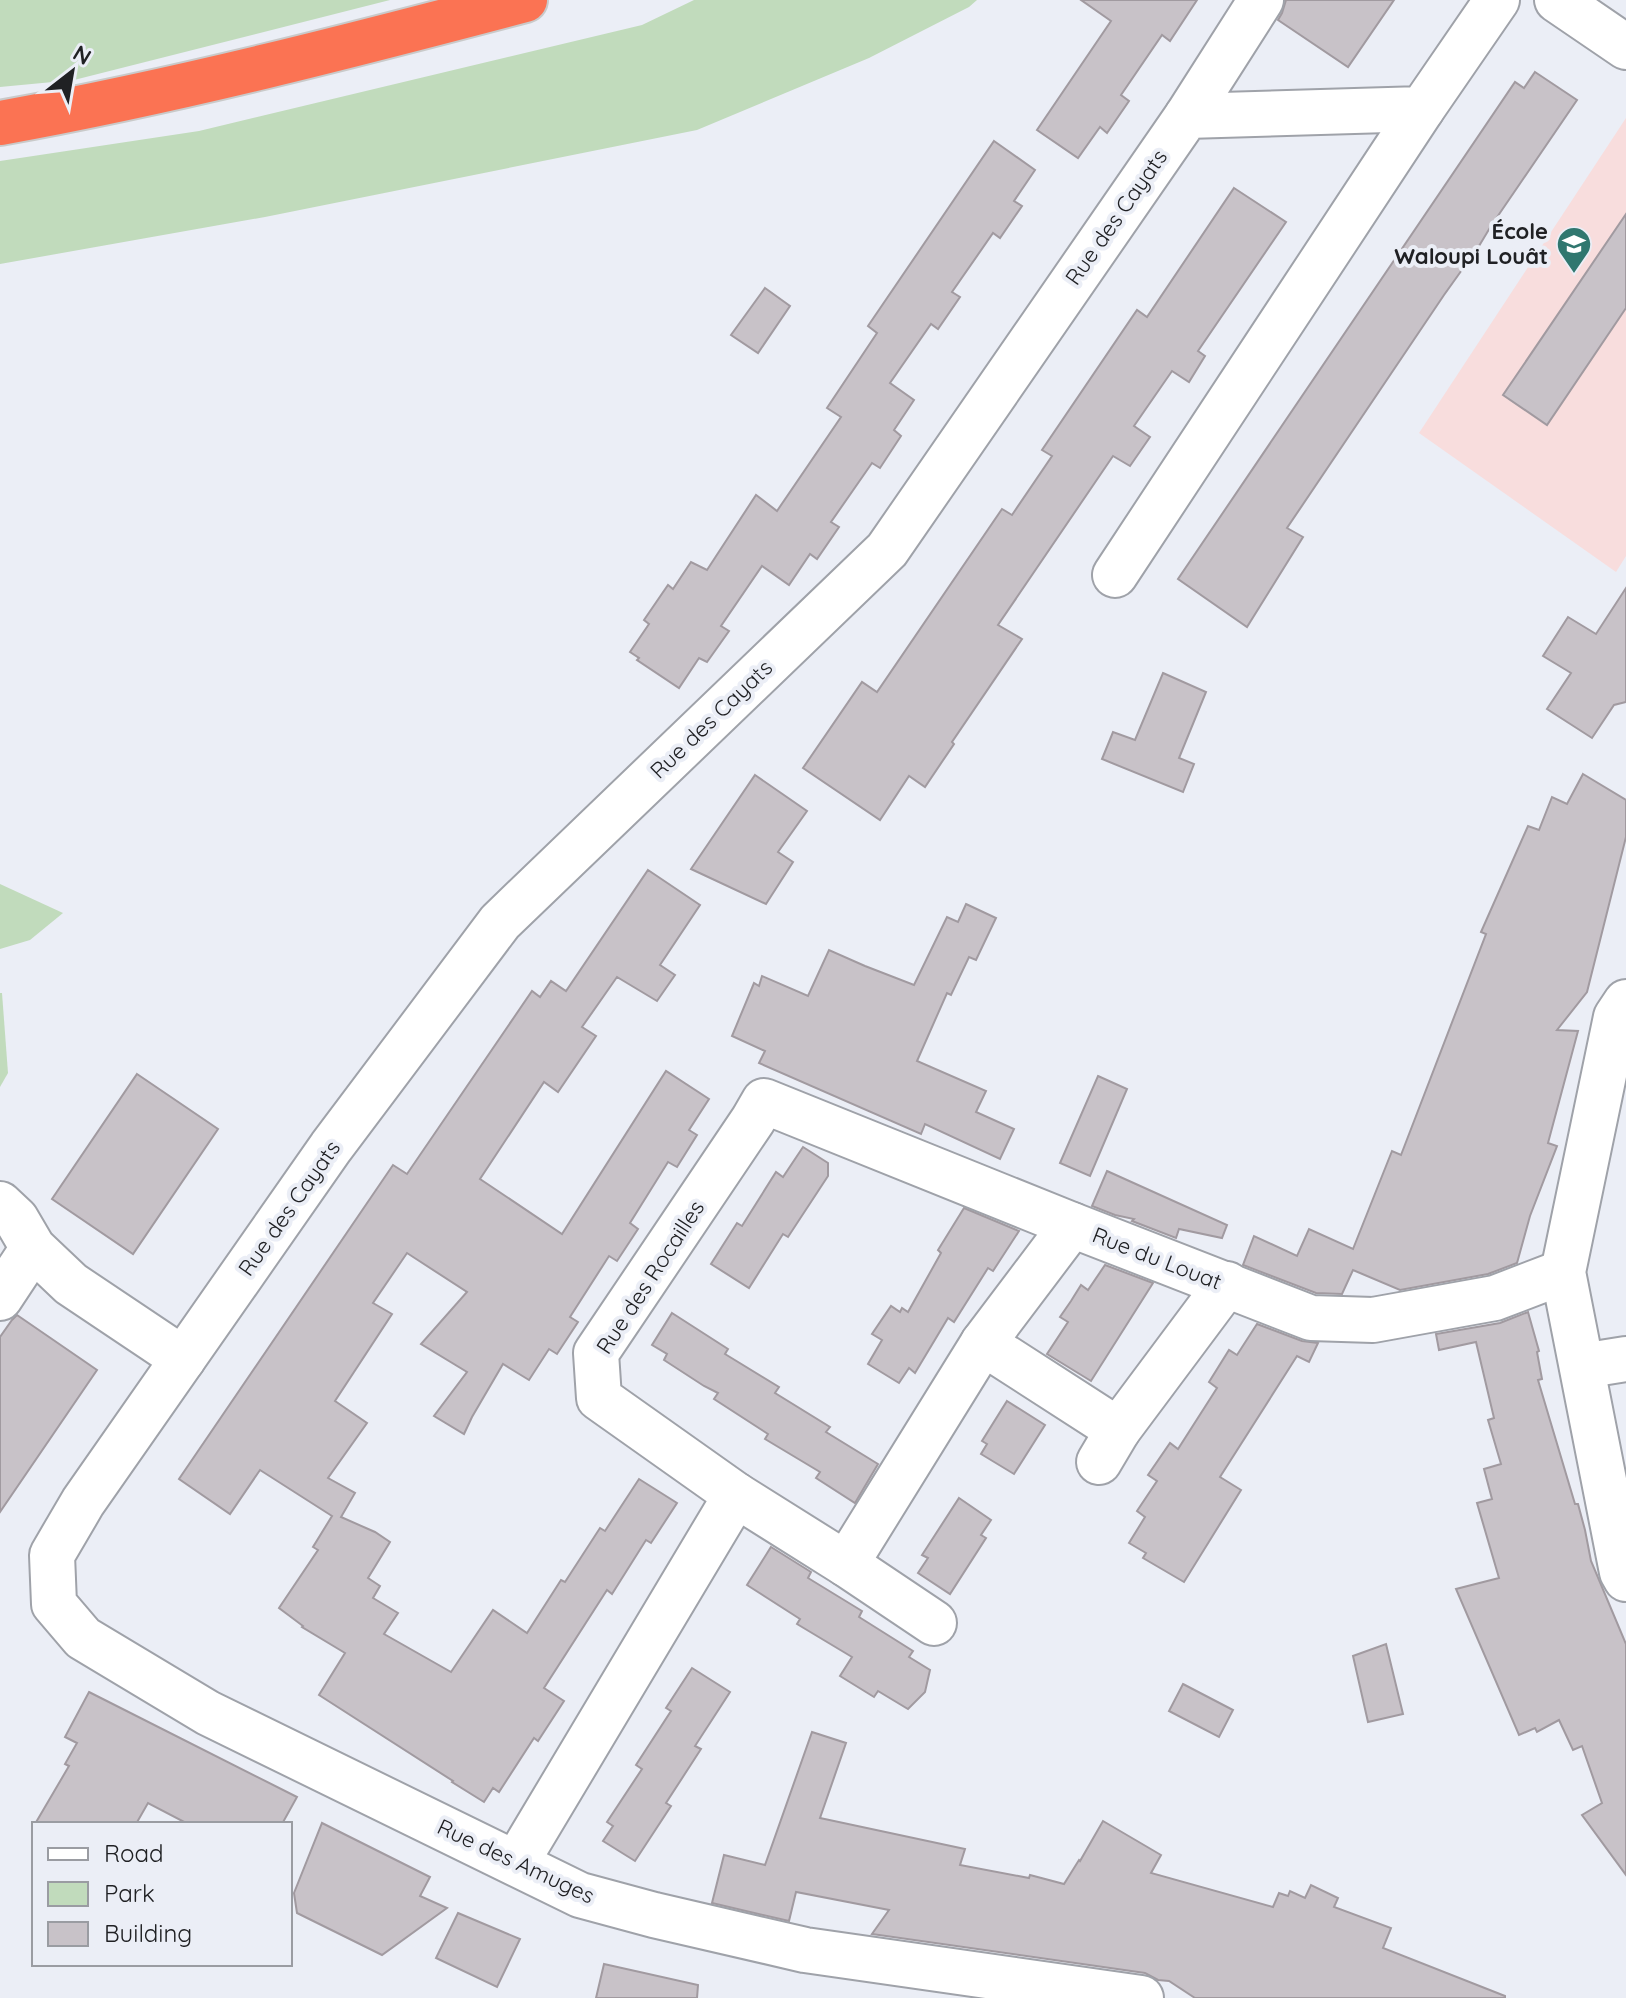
<svg xmlns="http://www.w3.org/2000/svg" width="1626" height="1998" viewBox="0 0 1626 1998" font-family="Quicksand,sans-serif">
<style>
.education{fill:#f8dddd}
.green{fill:#c1dbbc}
.building{fill:#c8c2c8;stroke:#a19aa0;stroke-width:2}
.lines{fill:none;stroke-linecap:round;stroke-linejoin:round}
.minor-casing{stroke:#9fa2a9;stroke-width:48}
.highway-casing{stroke:#c9caca;stroke-width:48}
.minor{stroke:#fff;stroke-width:44}
.highway{stroke:#fb7353;stroke-width:44}
.labels{text-anchor:middle;stroke-width:8;stroke-linejoin:round;paint-order:stroke}
.street-label{font-size:22px;fill:#202124;stroke:#ebeef6}
.poi-label{font-size:22px;font-weight:bold;fill:#202124;stroke:#ebeef6;text-anchor:end}
</style>
<rect width="100%" height="100%" fill="#ebeef6"/>
<polygon class="education" points="1626,118 1626,556 1616,572 1419,433"/>
<g class="green">
<polygon points="0,0 390,0 74,80 0,87"/>
<polygon points="694,0 977,0 969,7 869,58 697,130 265,217 0,264 0,161 199,131 642,25"/>
<polygon points="0,884 63,913 30,940 0,949"/>
<polygon points="0,993 2,993 8,1073 0,1087"/>
</g>
<g class="building">
<polygon points="1081,0 1197,0 1170,41 1162,35 1121,95 1129,101 1107,133 1100,127 1078,158 1037,130 1111,21"/>
<polygon points="1286,0 1394,0 1348,67 1278,20 1282,13"/>
<polygon points="1535,72 1577,100 1491,226 1470,261 1469,260 1444,295 1287,528 1303,537 1247,627 1178,579 1515,82 1524,88"/>
<polygon points="994,141 1035,170 1014,201 1022,206 1000,238 993,233 952,292 960,297 938,329 931,324 890,383 914,400 894,430 901,436 880,468 872,463 831,522 839,527 817,559 810,554 789,585 762,566 721,626 729,631 707,662 699,658 679,688 637,660 639,658 630,652 649,624 644,620 668,585 673,589 691,562 707,570 756,495 777,511 841,417 827,408 877,333 868,326"/>
<polygon points="1234,188 1286,222 1198,351 1205,356 1189,382 1172,371 1134,426 1150,437 1130,466 1113,456 998,625 1022,639 952,742 954,744 925,787 909,776 880,820 803,768 862,682 877,692 1002,509 1012,515 1052,456 1042,450 1137,310 1147,317"/>
<polygon points="1626,214 1626,308 1547,425 1503,395"/>
<polygon points="765,288 790,306 758,353 731,335"/>
<polygon points="1626,588 1626,702 1614,705 1592,738 1547,709 1571,673 1543,656 1568,617 1596,634"/>
<polygon points="1163,673 1206,692 1179,758 1194,764 1183,792 1102,759 1113,732 1135,740"/>
<polygon points="1583,774 1626,800 1626,837 1587,992 1557,1030 1578,1031 1548,1143 1557,1146 1530,1216 1517,1263 1488,1274 1400,1290 1353,1270 1342,1294 1316,1293 1243,1265 1254,1236 1297,1256 1309,1229 1353,1249 1392,1151 1401,1155 1486,934 1481,932 1528,826 1539,830 1552,797 1567,804"/>
<polygon points="755,775 807,811 778,852 793,862 766,904 691,869"/>
<polygon points="648,870 700,905 660,965 675,975 657,1001 617,977 582,1027 596,1036 558,1092 544,1082 480,1179 562,1234 666,1071 709,1099 689,1130 697,1135 677,1167 668,1162 630,1223 638,1229 617,1261 609,1256 570,1317 578,1322 557,1354 549,1349 529,1380 503,1364 472,1417 464,1434 434,1416 467,1372 421,1344 467,1292 407,1253 373,1303 392,1314 335,1401 367,1423 328,1478 355,1493 341,1517 375,1532 390,1542 368,1578 380,1586 373,1598 398,1613 384,1634 451,1672 493,1610 527,1633 561,1580 565,1582 600,1528 605,1531 639,1479 677,1503 651,1543 646,1540 612,1594 607,1590 544,1688 564,1701 538,1741 534,1738 499,1792 493,1788 484,1802 452,1782 453,1781 319,1695 345,1653 302,1627 303,1626 279,1608 318,1550 313,1547 332,1516 260,1470 230,1514 179,1479 393,1165 407,1174 532,991 540,997 551,981 566,991"/>
<polygon points="966,904 996,918 976,960 969,957 951,995 947,993 917,1061 986,1091 976,1112 1014,1129 1000,1159 925,1124 921,1134 759,1063 765,1051 732,1036 754,983 759,986 762,976 808,996 829,950 865,966 914,985 947,917 958,922"/>
<polygon points="137,1074 218,1129 133,1254 52,1199"/>
<polygon points="1098,1076 1127,1089 1090,1176 1060,1163"/>
<polygon points="803,1147 828,1163 828,1176 788,1237 783,1234 749,1288 711,1264 737,1223 742,1226 776,1172 783,1177"/>
<polygon points="1107,1171 1227,1225 1222,1238 1179,1229 1176,1238 1132,1221 1134,1219 1115,1215 1092,1206"/>
<polygon points="964,1208 1019,1231 993,1271 988,1268 954,1322 948,1318 915,1373 909,1368 899,1383 868,1364 882,1340 872,1334 891,1306 900,1312 902,1308 908,1312 941,1253 938,1250"/>
<polygon points="1105,1265 1153,1283 1091,1381 1047,1354 1068,1322 1060,1317 1071,1301 1081,1285 1088,1290"/>
<polygon points="1528,1312 1539,1351 1537,1352 1542,1379 1538,1380 1575,1504 1578,1504 1585,1530 1591,1561 1626,1644 1626,1875 1582,1815 1602,1803 1582,1746 1573,1750 1559,1720 1537,1732 1535,1728 1519,1735 1456,1589 1499,1578 1477,1503 1492,1499 1484,1469 1501,1464 1488,1420 1494,1418 1476,1342 1439,1350 1436,1334 1500,1323"/>
<polygon points="672,1313 728,1349 725,1354 779,1387 775,1393 830,1427 826,1432 878,1464 855,1503 816,1478 820,1472 765,1439 768,1434 714,1399 718,1393 704,1386 664,1360 667,1354 652,1345"/>
<polygon points="17,1315 97,1370 0,1512 0,1337 12,1320"/>
<polygon points="1257,1324 1302,1341 1318,1343 1309,1362 1297,1356 1220,1477 1241,1490 1184,1582 1143,1558 1146,1553 1129,1543 1145,1517 1137,1511 1157,1481 1148,1475 1170,1443 1178,1449 1217,1388 1209,1382 1229,1350 1237,1355"/>
<polygon points="1007,1401 1045,1425 1014,1474 981,1454 987,1444 982,1441"/>
<polygon points="959,1498 991,1520 981,1535 986,1538 950,1594 918,1573 928,1558 922,1555"/>
<polygon points="771,1547 811,1572 808,1578 862,1611 859,1617 913,1651 909,1657 930,1670 925,1692 908,1709 878,1691 874,1697 840,1676 852,1657 797,1624 800,1619 747,1585"/>
<polygon points="1386,1644 1403,1714 1368,1722 1353,1656"/>
<polygon points="692,1668 730,1692 695,1746 701,1749 666,1803 671,1806 635,1861 603,1841 613,1826 607,1822 642,1769 636,1765 671,1711 666,1708"/>
<polygon points="1183,1684 1233,1710 1219,1737 1169,1711"/>
<polygon points="89,1692 297,1797 282,1824 188,1824 148,1803 136,1824 35,1824 69,1766 65,1764 77,1743 65,1737"/>
<polygon points="812,1732 846,1743 820,1818 965,1849 960,1865 1029,1878 1030,1875 1064,1884 1079,1860 1080,1861 1103,1821 1161,1855 1151,1873 1273,1907 1279,1893 1288,1896 1290,1891 1305,1898 1311,1885 1338,1898 1334,1907 1391,1928 1383,1948 1505,1996 1505,1998 1195,1998 1169,1981 1158,1980 1145,1973 872,1934 889,1910 796,1892 789,1921 712,1903 724,1855 765,1865"/>
<polygon points="322,1823 430,1877 420,1896 447,1908 382,1955 297,1913 294,1893"/>
<polygon points="458,1913 520,1939 497,1987 436,1958"/>
<polygon points="604,1964 698,1985 697,1998 596,1998"/>
</g>
<g class="lines">
<g class="minor-casing">
<g id="minor">
<polyline points="1557,0 1626,47"/>
<polyline points="1187,116 1261,0"/>
<polyline points="1115,575 1422,109"/>
<polyline points="1626,1002 1616,1017 1563,1272 1622,1572 1626,1579"/>
<polyline points="0,1204 16,1219 33,1248 71,1284 183,1359"/>
<polyline points="0,1298 33,1248"/>
<polyline points="983,1343 1118,1430 1227,1284"/>
<polyline points="1582,1366 1626,1359"/>
<polyline points="1099,1462 1118,1430"/>
<polyline points="736,1495 846,1564 983,1343 1072,1225"/>
<polyline points="846,1564 934,1623"/>
<polyline points="516,1863 736,1495 599,1398 596,1353 753,1120 764,1101 1072,1225 1311,1318 1373,1320 1495,1298 1563,1272"/>
<polyline points="1141,1998 805,1950 654,1915 580,1895 208,1713 83,1638 54,1604 52,1555 83,1502 331,1147 500,922 887,550 1187,116 1422,109 1497,0"/>
</g>
</g>
<g class="highway-casing">
<path id="highway" d="M 0,123 C 177,91 351,46 525,0"/>
</g>
<use href="#minor" class="minor"/>
<use href="#highway" class="highway"/>
</g>
<defs>
<g id="school-pin" transform="scale(1.8)"><path d="M0 17L-7.5 6A9.5 9.5 0 1 1 7.5 6Z" fill="#30776f" stroke="#ebeef6"/><path d="M0-5L7-2L0 1L-7-2ZM-4 1L0 2.5L4 1V4Q0 6-4 4Z" fill="#fff"/></g>
</defs>
<g fill-rule="evenodd">
<use href="#school-pin" x="1574" y="244"/>
</g>
<g class="labels">
<g class="street-label">
<text transform="translate(1116 217) rotate(-55)" y="8">Rue des Cayats</text>
<text transform="translate(711 719) rotate(-44)" y="8">Rue des Cayats</text>
<text transform="translate(289 1208) rotate(-55)" y="8">Rue des Cayats</text>
<text transform="translate(1157 1258) rotate(21)" y="8">Rue du Louat</text>
<text transform="translate(650 1277) rotate(-57)" y="8">Rue des Rocailles</text>
<text transform="translate(516 1861) rotate(25)" y="8">Rue des Amuges</text>
</g>
<g class="poi-label">
<text x="1548" y="239">École<tspan x="1548" dy="25">Waloupi Louât</tspan></text>
</g>
</g>
<rect x="32" y="1822" width="260" height="144" fill="#ebeef6" stroke="#9a9ca2" stroke-width="2"/>
<rect x="48" y="1848" width="40" height="12" fill="#ffffff" stroke="#9a9ca2" stroke-width="2"/>
<text x="104" y="1862" font-size="24" fill="#202124">Road</text>
<rect x="48" y="1882" width="40" height="24" fill="#c1dbbc" stroke="#9a9ca2" stroke-width="2"/>
<text x="104" y="1902" font-size="24" fill="#202124">Park</text>
<rect x="48" y="1922" width="40" height="24" fill="#c8c2c8" stroke="#9a9ca2" stroke-width="2"/>
<text x="104" y="1942" font-size="24" fill="#202124">Building</text>
<g transform="translate(72 72) rotate(31)" stroke="#ebeef6" stroke-width="6" paint-order="stroke">
<path d="M0-6L14 30L0 20L-14 30Z" fill="#202124"/>
<text y="-12" font-size="22" font-weight="bold" text-anchor="middle" fill="#202124">N</text>
</g>
</svg>
